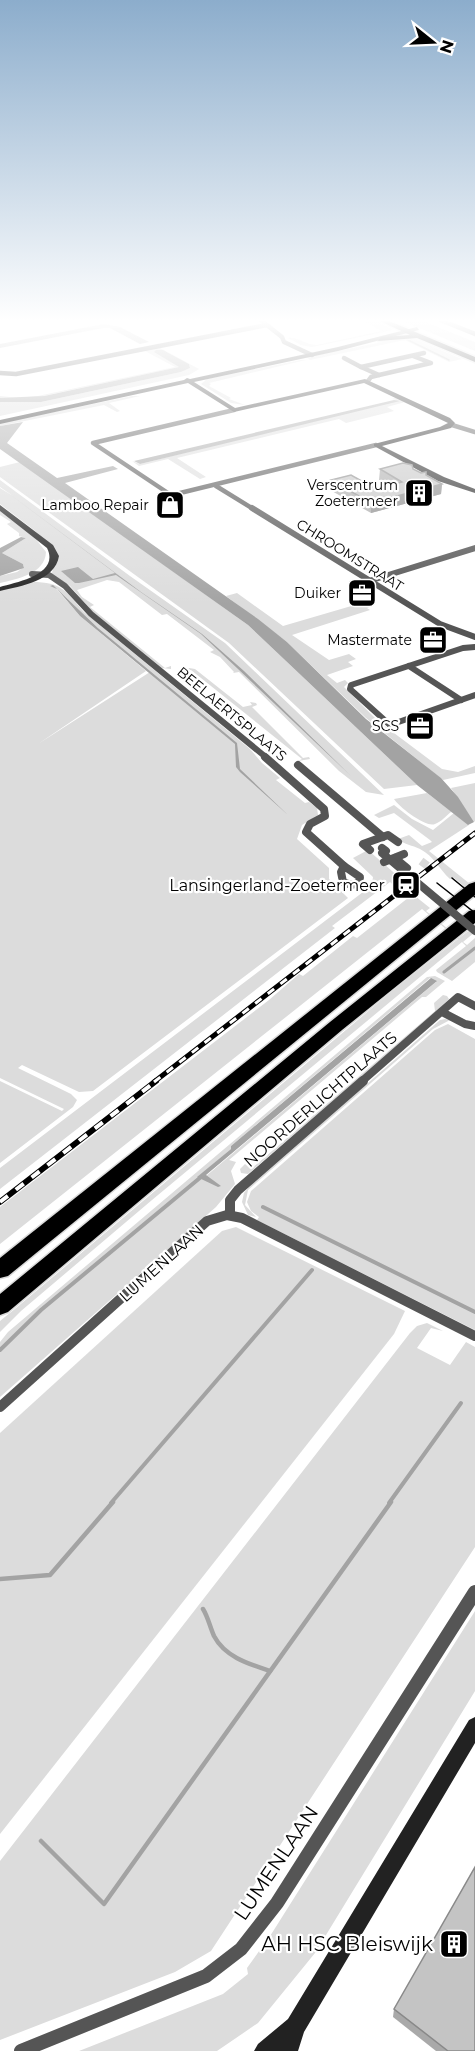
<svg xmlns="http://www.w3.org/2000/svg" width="475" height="2051" viewBox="0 0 475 2051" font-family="Montserrat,sans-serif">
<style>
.green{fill:#dcdcdc;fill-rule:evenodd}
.water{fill:#a3a3a3}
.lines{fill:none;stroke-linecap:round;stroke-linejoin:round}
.stream-far3{stroke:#a3a3a3;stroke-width:1.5}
.stream-far2{stroke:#a3a3a3;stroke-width:3}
.stream-far1{stroke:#a3a3a3;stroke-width:4}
.stream{stroke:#a3a3a3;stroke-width:4.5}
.street-tunnel{stroke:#d9d9d9;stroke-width:8;stroke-dasharray:8 4;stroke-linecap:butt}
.primary-casing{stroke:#dbdbdb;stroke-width:3}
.highway-casing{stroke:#dbdbdb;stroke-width:3}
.street-far4{stroke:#555;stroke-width:4.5}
.street-far3{stroke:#555;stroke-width:6}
.street-far2{stroke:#555;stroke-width:8}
.street-far1{stroke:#555;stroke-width:10}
.street{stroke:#555;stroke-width:14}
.secondary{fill:#222;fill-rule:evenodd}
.primary{fill:#000;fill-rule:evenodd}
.highway{fill:#000;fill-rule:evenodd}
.tram{stroke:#000;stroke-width:1.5}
.rail-far1-casing{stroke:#000;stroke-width:5}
.rail-casing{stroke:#000;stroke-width:6}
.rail-far1{stroke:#fff;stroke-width:3;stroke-dasharray:8;stroke-linecap:butt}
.rail{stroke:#fff;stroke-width:4;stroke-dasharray:10;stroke-linecap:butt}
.street-bridge{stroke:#555;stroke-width:8}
.wall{fill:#a9a9a9}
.shaded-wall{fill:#898989}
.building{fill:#c4c4c4;stroke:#898989;stroke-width:1.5}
.labels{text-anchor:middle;stroke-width:4.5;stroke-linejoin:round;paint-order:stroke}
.far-poi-label{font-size:14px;fill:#000;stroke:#fff;text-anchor:end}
.far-street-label{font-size:14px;fill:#000;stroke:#fff}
.poi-label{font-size:16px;fill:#000;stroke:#fff;text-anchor:end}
.street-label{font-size:16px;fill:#000;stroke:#fff}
.near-street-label{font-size:20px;fill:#000;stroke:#fff}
.near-poi-label{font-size:20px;fill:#000;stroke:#fff;text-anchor:end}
</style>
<rect width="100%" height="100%" fill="#fff"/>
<g class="green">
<path d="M 357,318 L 370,318 L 393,330 L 312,347 L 301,345 L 288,338 C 297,336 306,345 317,345 L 382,331 Z"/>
<polygon points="395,318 415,318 475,342 475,351"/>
<polygon points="403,338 417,340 462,359 449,362 405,340 310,360 307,357"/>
<polygon points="160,348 199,369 189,375 0,416 0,402 41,402 181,372 190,368 189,364 165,351 179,367 38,397 0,398 0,396 19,398 38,396 175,367 145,351"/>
<polygon points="301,360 306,360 209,383 211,384 209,386 231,398 229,399 245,405 231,403 201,384 207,379"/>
<polygon points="132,396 140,396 109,403 120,411 117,412 104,405 0,426 0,423"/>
<polygon points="396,398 405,402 387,407 394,411 346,423 339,419 177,458 206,477 200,479 168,459 139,466 132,461 140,464 397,400 392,399"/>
<polygon points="20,462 248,625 417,785 384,789 229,643 0,477 0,467"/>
<polygon points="0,480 130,576 225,643 384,795 366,792 339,771 239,672 233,673 234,672 220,657 210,652 214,650 167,614 162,615 119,582 107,580 77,590 82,597 94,605 90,607 165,668 171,666 171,669 162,668 93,612 70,586 52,574 55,550 34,530 0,504 0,488 13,496 0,487"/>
<path d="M 0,509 L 35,538 L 46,552 C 45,574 17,579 0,583 L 0,576 L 17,572 L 24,567 L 23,564 L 2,553 L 26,538 L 19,536 L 19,533 L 7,524 L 11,522 L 0,515 Z"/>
<path d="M 32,582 C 62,582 66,591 84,612 L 250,749 L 262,763 L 280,778 L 276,780 L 305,803 L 309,802 L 317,808 L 318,815 L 302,825 L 297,839 L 329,868 L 329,879 L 348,898 L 93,1091 L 79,1092 L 22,1065 L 18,1068 L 71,1094 L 77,1100 L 73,1107 L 0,1163 L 0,1081 L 62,1111 L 64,1109 L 0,1078 L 0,590 ZM 53,585 L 98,628 L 150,672 L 38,744 L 146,671 L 80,616 Z"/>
<polygon points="237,593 283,626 365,602 372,606 367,608 370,610 292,635 329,660 349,654 356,659 348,662 353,666 327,675 337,683 345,680 348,683 344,687 378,721 442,769 458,772 475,766 475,773 443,780 366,718 287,642 226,596"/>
<polygon points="189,668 195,669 243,707 252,705 250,702 256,703 257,705 252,707 303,758 309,757 310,759 298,761 302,759 191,670 185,671"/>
<polygon points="475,783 475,821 474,822 451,788"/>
<path d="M 427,793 L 469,825 L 429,851 L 475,888 L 475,895 L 454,878 L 450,879 C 439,869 434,856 420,849 C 412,845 405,845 398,839 L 409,835 L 422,846 L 432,842 L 430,840 L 394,813 L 379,818 L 374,815 L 394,805 L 412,819 L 433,830 L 454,813 L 451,812 C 446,816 441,822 435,824 C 426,828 399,807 394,799 Z"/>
<polygon points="368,850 400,878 405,888 430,908 426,911 459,938 475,926 475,932 463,942 467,945 475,938 475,962 452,981 437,972 436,970 466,946 462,942 152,1200 21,1311 0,1332 0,1321 16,1308 391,992 458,939 422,909 0,1244 0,1207 269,1000 299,974 303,976 353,936 357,938 408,898 390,882 332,926 335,928 0,1189 0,1168 367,889 372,884 373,877 353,858"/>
<path d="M 435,976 L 445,981 L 426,997 L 422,997 L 229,1160 L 236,1162 L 231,1171 L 235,1184 L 216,1207 L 0,1397 L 0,1342 L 8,1332 L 427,977 ZM 430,978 L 436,982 L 206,1176 L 198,1177 L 231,1149 L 231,1146 Z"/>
<polygon points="443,995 447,996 449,999 432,1016 248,1174 241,1173 240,1169 245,1164 251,1169 435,1011 434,1003"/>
<polygon points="445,1019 450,1020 433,1029 248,1190 245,1205 256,1217 248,1215 242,1202 244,1193 249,1187 440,1020"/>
<polygon points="448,1024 475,1039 475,1330 257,1220 259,1217 251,1211 247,1202 251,1191 435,1030"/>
<polygon points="236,1227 405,1311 394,1334 0,1834 0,1433 222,1231"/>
<polygon points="427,1323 443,1331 431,1328 417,1348 450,1365 466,1342 475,1347 475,1547 211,1951 175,1972 0,2040 0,1861 410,1333 417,1326"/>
<polygon points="475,1611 475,1691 315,1953 258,2023 217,2051 79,2051 223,1994 248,1974 247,1968 272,1933"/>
</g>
<g class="water">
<polygon points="104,324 120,327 149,342 140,344 110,328 103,328 0,348 0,344"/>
<polygon points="156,350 163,350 189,364 190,368 181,372 41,402 0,402 0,398 44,396 179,367 154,352"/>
<polygon points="394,400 400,401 140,464 134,461"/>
<polygon points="23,422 7,443 57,478 113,466 118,469 65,483 258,619 287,642 366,719 441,778 458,797 474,822 468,825 417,785 248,625 0,449 0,426"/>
<polygon points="0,487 141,592 202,634 244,671 351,776 201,634 116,575 79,583 75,583 61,571 78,567 93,579 115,573"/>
<polygon points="21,537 26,538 2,553 23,564 24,568 0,576 0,548"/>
<polygon points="53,585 98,628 237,743 240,769 288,815 240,772 236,767 235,744 80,616 57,589 50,586"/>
<polygon points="431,978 437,981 206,1175 221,1186 218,1187 197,1177 231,1149 231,1146"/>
</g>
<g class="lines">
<polyline class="stream-far3" points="406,339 449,360"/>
<polyline class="stream-far2" points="444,972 475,948"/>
<g class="stream-far1">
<polyline points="263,1207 475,1312"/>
<polyline points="0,1350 41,1310 201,1177"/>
<polyline points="111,1503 312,1270"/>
<polyline points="389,1503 461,1403"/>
</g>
<g class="stream">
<polyline points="0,1579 50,1575 113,1502"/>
<path d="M 203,1609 C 208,1617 210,1627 214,1636 C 225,1657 249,1664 270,1671"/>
<polyline points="41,1841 104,1904 391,1502"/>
</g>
<polyline class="street-tunnel" points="421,861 429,867"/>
<g class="primary-casing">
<polygon id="primary" points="373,318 382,318 475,357 475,362 417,338 378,341 381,337 410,335"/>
</g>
<g class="highway-casing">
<g id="highway">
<polygon points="475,882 475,895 8,1276 0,1278 0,1258 469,884"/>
<polygon points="475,910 475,923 342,1030 8,1312 0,1315 0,1294 330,1022 469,911"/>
</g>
</g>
<g class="street-far4">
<polyline points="258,318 282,337 284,342 312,355"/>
<polyline points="435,318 475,334"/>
<polyline points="344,358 361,367"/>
<polyline points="0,373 16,374 267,325"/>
<polyline points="379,375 431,363 413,356"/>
<polyline points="368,381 371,377 379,375 361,367 424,353"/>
<polyline points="234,410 93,443 168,493 176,494 376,445"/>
<polyline points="452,425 475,432"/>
<polyline points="216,486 255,510"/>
</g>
<g class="street-far3">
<polyline points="252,508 440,624 475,637"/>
<polyline points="32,574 49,575 65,586 91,614 267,758"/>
<polyline points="369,581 475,548"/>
<polyline points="475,647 463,648 351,685 350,689 390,725 475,695"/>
<polyline points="409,666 461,700"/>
</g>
<g class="street-far2">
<polyline points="265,757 324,809 325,816 310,824 306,832 344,866"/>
<polyline points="298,765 383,837"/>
<polyline points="370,850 363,844 388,835 398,842"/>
<polyline points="395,858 407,868"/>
<polyline points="384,862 404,854"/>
<polygon points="344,866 360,877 359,883 351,885 343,882 341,872"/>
<polyline points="442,1012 465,1024 475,1026"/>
<polyline points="361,1082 458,997 475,1006"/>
</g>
<g class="street-far1">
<polyline points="230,1215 230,1200 238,1190 363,1081"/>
<polyline points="0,1407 207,1221 227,1215 242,1218 475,1336"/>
</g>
<polyline class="street" points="21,2051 206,1976 241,1949 277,1903 475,1592"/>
<g class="secondary">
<polygon points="417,327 419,330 338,351 194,382 235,408 365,379 450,418 455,423 451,428 382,446 444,477 475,489 475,493 438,481 374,446 374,444 440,427 448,423 364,383 234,412 188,383 0,424 0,420 184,380 187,378 190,379 338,347"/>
<path d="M 0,505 L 53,545 L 59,556 C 55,581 21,586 0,591 L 0,587 C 18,582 60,574 47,548 L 0,511 Z"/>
<polygon points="475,1717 475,1743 304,2032 298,2051 254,2051 258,2044 288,2019 469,1720"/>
</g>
<use href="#primary" class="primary"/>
<use href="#highway" class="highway"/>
<g class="tram">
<polyline points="452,878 475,897"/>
<polyline points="437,883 475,913"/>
</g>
<g class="rail-far1-casing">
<polyline id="rail-far1" points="154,1082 475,833"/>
</g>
<g class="rail-casing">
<polyline id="rail" points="0,1202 156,1081"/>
</g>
<use href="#rail-far1" class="rail-far1"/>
<use href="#rail" class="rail"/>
<polyline class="street-bridge" points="382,848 386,851 382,853 475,931"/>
</g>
<g class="wall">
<polygon points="380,469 413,469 442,484 441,494 371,513 330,490 331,480 376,489 389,485 379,480"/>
<polygon points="394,2009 475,2051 436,2051 393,2017"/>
</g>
<polygon class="shaded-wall" points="442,484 441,494 371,513 371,503"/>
<g class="building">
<polygon points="403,463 412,465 413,469 421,473 426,472 426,475 442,484 371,503 331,480 351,475 376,489 402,482 380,469"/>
<polygon points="475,1867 475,2051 448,2051 394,2009"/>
</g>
<linearGradient id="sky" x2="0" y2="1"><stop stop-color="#8cadcc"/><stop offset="0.53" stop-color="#fff"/><stop offset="1" stop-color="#fff" stop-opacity="0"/></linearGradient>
<rect width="475" height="605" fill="url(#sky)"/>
<defs>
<g id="building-square" transform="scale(1.5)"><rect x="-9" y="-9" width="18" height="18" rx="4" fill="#000" stroke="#fff"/><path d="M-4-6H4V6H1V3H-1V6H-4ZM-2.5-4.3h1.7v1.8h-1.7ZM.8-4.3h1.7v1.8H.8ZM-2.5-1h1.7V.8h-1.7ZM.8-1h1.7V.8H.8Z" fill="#fff"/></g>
<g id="shop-square" transform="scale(1.5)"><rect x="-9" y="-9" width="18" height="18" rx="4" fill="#000" stroke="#fff"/><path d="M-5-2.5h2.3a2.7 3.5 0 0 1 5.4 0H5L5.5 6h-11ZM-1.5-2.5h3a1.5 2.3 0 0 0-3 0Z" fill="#fff"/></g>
<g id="office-square" transform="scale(1.5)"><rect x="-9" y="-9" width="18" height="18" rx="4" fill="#000" stroke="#fff"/><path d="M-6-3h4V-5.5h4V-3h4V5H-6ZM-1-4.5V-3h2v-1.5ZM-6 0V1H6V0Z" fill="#fff"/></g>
<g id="station-square" transform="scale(1.5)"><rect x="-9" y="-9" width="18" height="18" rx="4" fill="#000" stroke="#fff"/><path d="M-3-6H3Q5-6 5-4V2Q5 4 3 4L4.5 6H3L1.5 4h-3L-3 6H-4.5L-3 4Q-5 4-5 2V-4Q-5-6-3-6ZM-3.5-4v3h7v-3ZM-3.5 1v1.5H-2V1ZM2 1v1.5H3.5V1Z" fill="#fff"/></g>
</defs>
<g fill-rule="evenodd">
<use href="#building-square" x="419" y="493"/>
<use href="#shop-square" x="170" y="505"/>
<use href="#office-square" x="362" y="593"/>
<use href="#office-square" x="433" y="640"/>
<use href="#office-square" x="420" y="726"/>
<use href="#station-square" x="406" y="885"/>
<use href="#building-square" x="454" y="1944"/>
</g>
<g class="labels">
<g class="far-poi-label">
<text x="398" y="490">Verscentrum<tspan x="398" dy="16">Zoetermeer</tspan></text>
<text x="149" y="510">Lamboo Repair</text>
<text x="341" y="598">Duiker</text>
<text x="412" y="645">Mastermate</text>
<text x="399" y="731">SCS</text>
</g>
<g class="far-street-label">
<text transform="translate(350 555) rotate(32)" y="5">CHROOMSTRAAT</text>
<text transform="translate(232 714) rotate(40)" y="5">BEELAERTSPLAATS</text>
</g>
<g class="poi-label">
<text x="385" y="891">Lansingerland-Zoetermeer</text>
</g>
<g class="street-label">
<text transform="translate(320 1099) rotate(-41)" y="6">NOORDERLICHTPLAATS</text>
<text transform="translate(161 1263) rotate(-42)" y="6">LUMENLAAN</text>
</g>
<g class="near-street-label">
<text transform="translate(276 1863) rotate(-56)" y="7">LUMENLAAN</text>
</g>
<g class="near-poi-label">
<text x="433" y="1951">AH HSC Bleiswijk</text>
</g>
</g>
<g transform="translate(433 42) rotate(108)" stroke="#ffffff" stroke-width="4.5" paint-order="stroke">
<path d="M0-4.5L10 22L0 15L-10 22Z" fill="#000000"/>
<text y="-9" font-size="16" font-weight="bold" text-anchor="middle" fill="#000000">N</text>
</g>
</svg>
